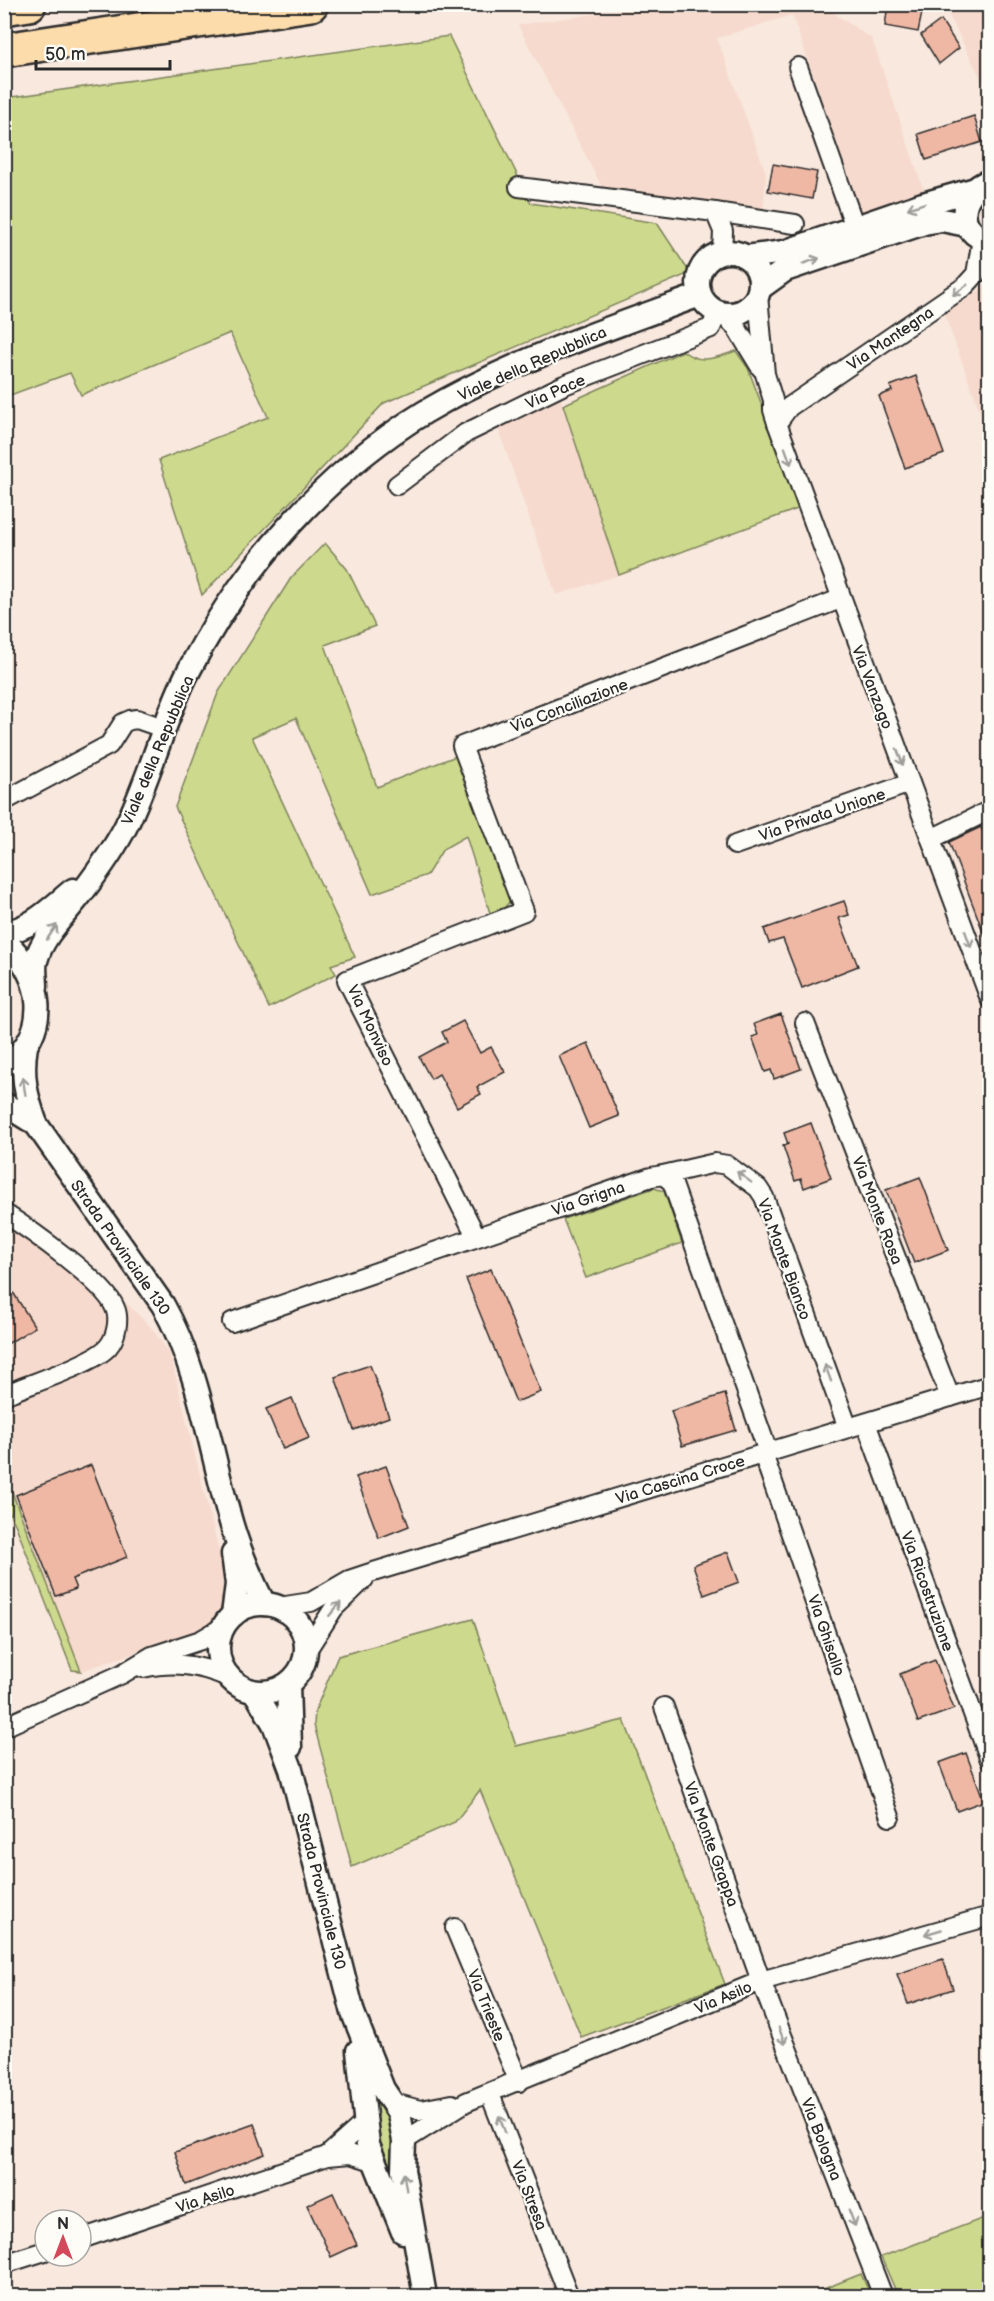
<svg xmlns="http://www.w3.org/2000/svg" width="994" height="2301" viewBox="0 0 994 2301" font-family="'Balsamiq Sans',sans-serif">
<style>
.built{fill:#f6dacd}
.green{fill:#cdd98c;stroke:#7c825c;stroke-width:1.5}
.building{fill:#efb8a4;stroke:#2b2b2b;stroke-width:1.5}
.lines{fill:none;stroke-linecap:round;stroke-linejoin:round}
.minor-casing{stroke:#2b2b2b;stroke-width:22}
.tertiary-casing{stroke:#2b2b2b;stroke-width:27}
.motorway-casing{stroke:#2b2b2b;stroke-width:38}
.minor{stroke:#fdfcf7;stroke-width:18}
.tertiary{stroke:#fdfcf7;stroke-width:22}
.motorway{stroke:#fddcac;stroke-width:33}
.oneway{stroke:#9e9e9b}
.labels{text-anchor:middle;stroke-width:4.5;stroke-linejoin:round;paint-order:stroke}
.street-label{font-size:16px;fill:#2b2b2b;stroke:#fdfcf7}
</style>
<rect width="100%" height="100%" fill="#f9e8de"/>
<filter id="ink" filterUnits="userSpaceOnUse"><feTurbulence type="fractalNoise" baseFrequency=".0167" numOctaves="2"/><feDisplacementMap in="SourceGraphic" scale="12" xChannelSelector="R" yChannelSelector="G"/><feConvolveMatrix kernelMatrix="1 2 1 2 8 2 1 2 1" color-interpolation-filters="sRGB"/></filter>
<g filter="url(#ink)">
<g class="built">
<polygon points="664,4 822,5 872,39 929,206 866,227 792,15 717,38 766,173 763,215 604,191 518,25"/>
<polygon points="944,5 989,5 989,90 982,81"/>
<polygon points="989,283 989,436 944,313"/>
<polygon points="556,384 619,575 556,595 492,411"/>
<polygon points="5,1207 56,1241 118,1295 150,1326 170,1354 227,1584 224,1615 211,1626 81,1671 5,1474"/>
</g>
<g class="green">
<polygon points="449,36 531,203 657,223 690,273 384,403 202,595 159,460 268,417 230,333 81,395 70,373 5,397 5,98"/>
<path d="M 683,351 C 701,365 715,358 736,351 L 748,368 L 800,508 L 619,575 L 563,405 Z"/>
<polygon points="325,543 347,569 375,626 325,645 377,787 456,756 510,901 504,908 490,913 466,836 443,849 427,875 372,894 296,718 252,737 355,957 331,965 336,974 269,1008 175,807 218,693 291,578"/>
<polygon points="654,1188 664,1191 682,1243 586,1278 563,1219"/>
<polygon points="5,1474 81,1671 72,1670 16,1526 5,1504"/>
<polygon points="473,1619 516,1746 624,1720 725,1984 581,2037 480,1790 455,1822 352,1867 314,1725 315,1711 338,1656"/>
<path d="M 372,2093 C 395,2115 394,2139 394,2169 L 390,2171 L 377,2147 Z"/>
<polygon points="989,2216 989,2296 898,2296 881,2257"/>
<polygon points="861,2274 871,2296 806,2296"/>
</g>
<g class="building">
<polygon points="888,4 923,8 918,32 885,26"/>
<polygon points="941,20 959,48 939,64 921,35"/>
<polygon points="974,116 982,142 926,160 918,134"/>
<polygon points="773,164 817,172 812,199 768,191"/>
<polygon points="916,376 944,454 905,468 879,396 892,391 890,386"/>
<polygon points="981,827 990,850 990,942 987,942 949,842"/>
<polygon points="844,901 849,915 839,918 858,966 802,988 783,939 769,943 764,929"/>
<polygon points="781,1014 801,1069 774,1079 771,1070 765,1072 752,1037 758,1035 754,1024"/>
<polygon points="463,1021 480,1053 491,1047 505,1072 477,1087 481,1094 457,1107 439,1074 431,1079 419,1057 447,1042 442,1032"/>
<polygon points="588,1043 619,1116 589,1128 559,1056"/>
<polygon points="811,1123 831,1178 804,1188 801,1179 795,1181 783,1146 788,1144 784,1133"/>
<polygon points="920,1177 948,1250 914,1263 886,1190"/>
<polygon points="491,1269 541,1392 516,1402 466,1279"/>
<polygon points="4,1278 35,1327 4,1346"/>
<polygon points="370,1365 389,1417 354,1430 335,1377"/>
<polygon points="725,1394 736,1430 682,1446 671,1411"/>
<polygon points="292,1398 309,1438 283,1449 266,1409"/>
<polygon points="91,1465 127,1557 72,1579 76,1589 56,1596 16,1495"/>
<polygon points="386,1466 409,1526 379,1538 356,1477"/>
<polygon points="728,1552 739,1582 704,1595 693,1565"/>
<polygon points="935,1660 954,1709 918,1722 900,1674"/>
<polygon points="966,1753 984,1801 957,1811 939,1763"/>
<polygon points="943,1959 953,1989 908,2004 897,1974"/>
<polygon points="254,2124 265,2154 186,2185 175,2152"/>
<polygon points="333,2193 357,2245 331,2257 307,2205"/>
</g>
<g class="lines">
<g class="minor-casing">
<g id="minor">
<polyline points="798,67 855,227"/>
<polyline points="519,187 715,212 723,231 722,253"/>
<polyline points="715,212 795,224"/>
<polyline points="758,295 765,374 773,400 773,410 777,423 990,999"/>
<polyline points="722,314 736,327 761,368"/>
<polyline points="777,423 789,407 964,287 976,274 982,239"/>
<polyline points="397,485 466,433 564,385 711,328 718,312"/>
<polyline points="4,801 109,745 123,723 130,720 137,719 163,728"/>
<polyline points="931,839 990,810"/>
<polyline points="735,845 910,783"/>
<polyline points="805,1023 950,1397"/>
<polyline points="663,1175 715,1163 727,1165 758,1188 764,1197 848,1428"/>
<path d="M 4,1213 C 29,1229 106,1283 115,1308 C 120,1319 116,1338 108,1347 C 93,1364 29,1384 4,1395"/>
<polyline points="476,1236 347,980 524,911 462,746 840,599"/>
<polyline points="232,1322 651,1177 663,1175 672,1182 768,1452"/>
<polyline points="866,1423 990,1760"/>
<polyline points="763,1454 890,1817"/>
<polyline points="279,1607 311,1602 349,1580 370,1573 990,1385"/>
<polyline points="307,1650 334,1608 364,1579"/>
<path d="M 143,1668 C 175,1661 199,1665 228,1677"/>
<polyline points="664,1707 761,1981 883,2296"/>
<polyline points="4,1727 122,1674 152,1656 201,1640 223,1627"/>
<polyline points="455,1928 519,2082"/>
<polyline points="490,2094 569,2296"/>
<polyline points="394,2103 420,2110 452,2104"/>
<polyline points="365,2122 327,2156 350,2154 376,2162"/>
<polyline points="404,2141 466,2102 761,1981 990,1916"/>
<polyline points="81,2239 327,2156"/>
<polyline points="4,2264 45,2251"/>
</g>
</g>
<g class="tertiary-casing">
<g id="tertiary">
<path d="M 990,181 C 958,191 954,233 990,241"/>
<circle cx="729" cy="283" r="31"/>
<polyline points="746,257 784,252 923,204 972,190"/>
<polyline points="760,288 785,270 924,223 942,220 967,225"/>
<path d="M 4,932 C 31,930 54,905 73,890"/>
<path d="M 4,941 C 44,974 53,1035 4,1066"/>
<path d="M 36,986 C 36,979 34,968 36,961 C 42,936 66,914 81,894 C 97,873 114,850 126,826 C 150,778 162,725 186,676 C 240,570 323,474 425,412 C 511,361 607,329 700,295"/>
<path d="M 26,1046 C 21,1075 26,1096 36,1124 L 163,1305 C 199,1369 209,1445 229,1515 C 237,1545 250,1576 264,1604"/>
<polyline points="4,1104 36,1124"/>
<circle cx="262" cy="1648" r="44"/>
<polyline points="233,1615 237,1584 233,1554"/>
<polyline points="288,1684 290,1747"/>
<polyline points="255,1692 274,1724 291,1769 353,2013 383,2089 399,2113 404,2141 403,2170 425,2296"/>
<polyline points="358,2051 368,2145 403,2232"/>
</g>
</g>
<g class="motorway-casing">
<g id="motorway">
<polyline points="4,8 29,4"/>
<polyline points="4,50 311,4"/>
</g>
</g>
<use href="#minor" class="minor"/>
<use href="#tertiary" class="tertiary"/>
<use href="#motorway" class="motorway"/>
</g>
<defs><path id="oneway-shaft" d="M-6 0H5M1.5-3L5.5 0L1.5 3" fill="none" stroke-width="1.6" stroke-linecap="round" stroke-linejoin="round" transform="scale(1.5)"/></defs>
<g class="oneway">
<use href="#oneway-shaft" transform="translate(916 206) rotate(162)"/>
<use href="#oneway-shaft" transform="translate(811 261) rotate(-19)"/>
<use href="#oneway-shaft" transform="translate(960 290) rotate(144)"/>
<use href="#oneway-shaft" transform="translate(788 456) rotate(70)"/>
<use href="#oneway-shaft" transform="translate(900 757) rotate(69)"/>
<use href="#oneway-shaft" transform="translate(52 932) rotate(-56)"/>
<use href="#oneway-shaft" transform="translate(968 939) rotate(70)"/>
<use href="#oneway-shaft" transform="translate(24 1086) rotate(-99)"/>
<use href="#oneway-shaft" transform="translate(744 1177) rotate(-143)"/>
<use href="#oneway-shaft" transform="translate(828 1373) rotate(-110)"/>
<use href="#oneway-shaft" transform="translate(335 1609) rotate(-50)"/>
<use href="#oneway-shaft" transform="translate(933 1932) rotate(164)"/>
<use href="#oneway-shaft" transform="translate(782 2036) rotate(69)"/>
<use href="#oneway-shaft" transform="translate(502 2124) rotate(-111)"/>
<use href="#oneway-shaft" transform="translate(405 2182) rotate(-99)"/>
<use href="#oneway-shaft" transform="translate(852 2218) rotate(69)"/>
</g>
</g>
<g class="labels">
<g class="street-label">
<text transform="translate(890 338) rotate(-34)" y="6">Via Mantegna</text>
<text transform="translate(532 363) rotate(-24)" y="6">Viale della Repubblica</text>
<text transform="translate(555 391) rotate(-24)" y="6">Via Pace</text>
<text transform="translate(873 687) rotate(69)" y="6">Via Vanzago</text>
<text transform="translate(569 705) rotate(-21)" y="6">Via Conciliazione</text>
<text transform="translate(157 750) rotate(-67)" y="6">Viale della Repubblica</text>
<text transform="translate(822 814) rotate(-19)" y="6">Via Privata Unione</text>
<text transform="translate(371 1025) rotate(65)" y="6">Via Monviso</text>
<text transform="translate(588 1198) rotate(-19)" y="6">Via Grigna</text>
<text transform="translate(878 1210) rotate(69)" y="6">Via Monte Rosa</text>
<text transform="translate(121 1247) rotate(55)" y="6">Strada Provinciale 130</text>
<text transform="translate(785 1259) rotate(70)" y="6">Via Monte Bianco</text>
<text transform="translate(680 1479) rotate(-17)" y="6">Via Cascina Croce</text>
<text transform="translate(928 1591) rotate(70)" y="6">Via Ricostruzione</text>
<text transform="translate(827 1635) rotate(71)" y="6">Via Ghisallo</text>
<text transform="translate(712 1844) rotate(70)" y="6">Via Monte Grappa</text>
<text transform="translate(322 1891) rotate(76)" y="6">Strada Provinciale 130</text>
<text transform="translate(723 1997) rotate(-23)" y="6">Via Asilo</text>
<text transform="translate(487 2005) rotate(68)" y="6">Via Trieste</text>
<text transform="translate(822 2139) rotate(69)" y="6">Via Bologna</text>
<text transform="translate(530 2195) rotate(69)" y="6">Via Stresa</text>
<text transform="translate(205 2198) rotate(-18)" y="6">Via Asilo</text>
</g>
</g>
<rect width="994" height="2301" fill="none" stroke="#fdfcf7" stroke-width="24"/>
<rect x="12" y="12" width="970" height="2277" fill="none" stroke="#2b2b2b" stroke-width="2" filter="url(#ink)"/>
<g transform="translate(63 2238)"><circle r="28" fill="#fdfcf7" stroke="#a9a8a5" stroke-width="1.5"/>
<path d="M0-4.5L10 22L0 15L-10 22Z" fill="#d1495b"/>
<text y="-9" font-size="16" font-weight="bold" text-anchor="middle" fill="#2b2b2b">N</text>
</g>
<path d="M36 60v9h134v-9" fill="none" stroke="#2b2b2b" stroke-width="3"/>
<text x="45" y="60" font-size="18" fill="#2b2b2b" stroke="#fdfcf7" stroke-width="4.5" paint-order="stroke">50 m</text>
</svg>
